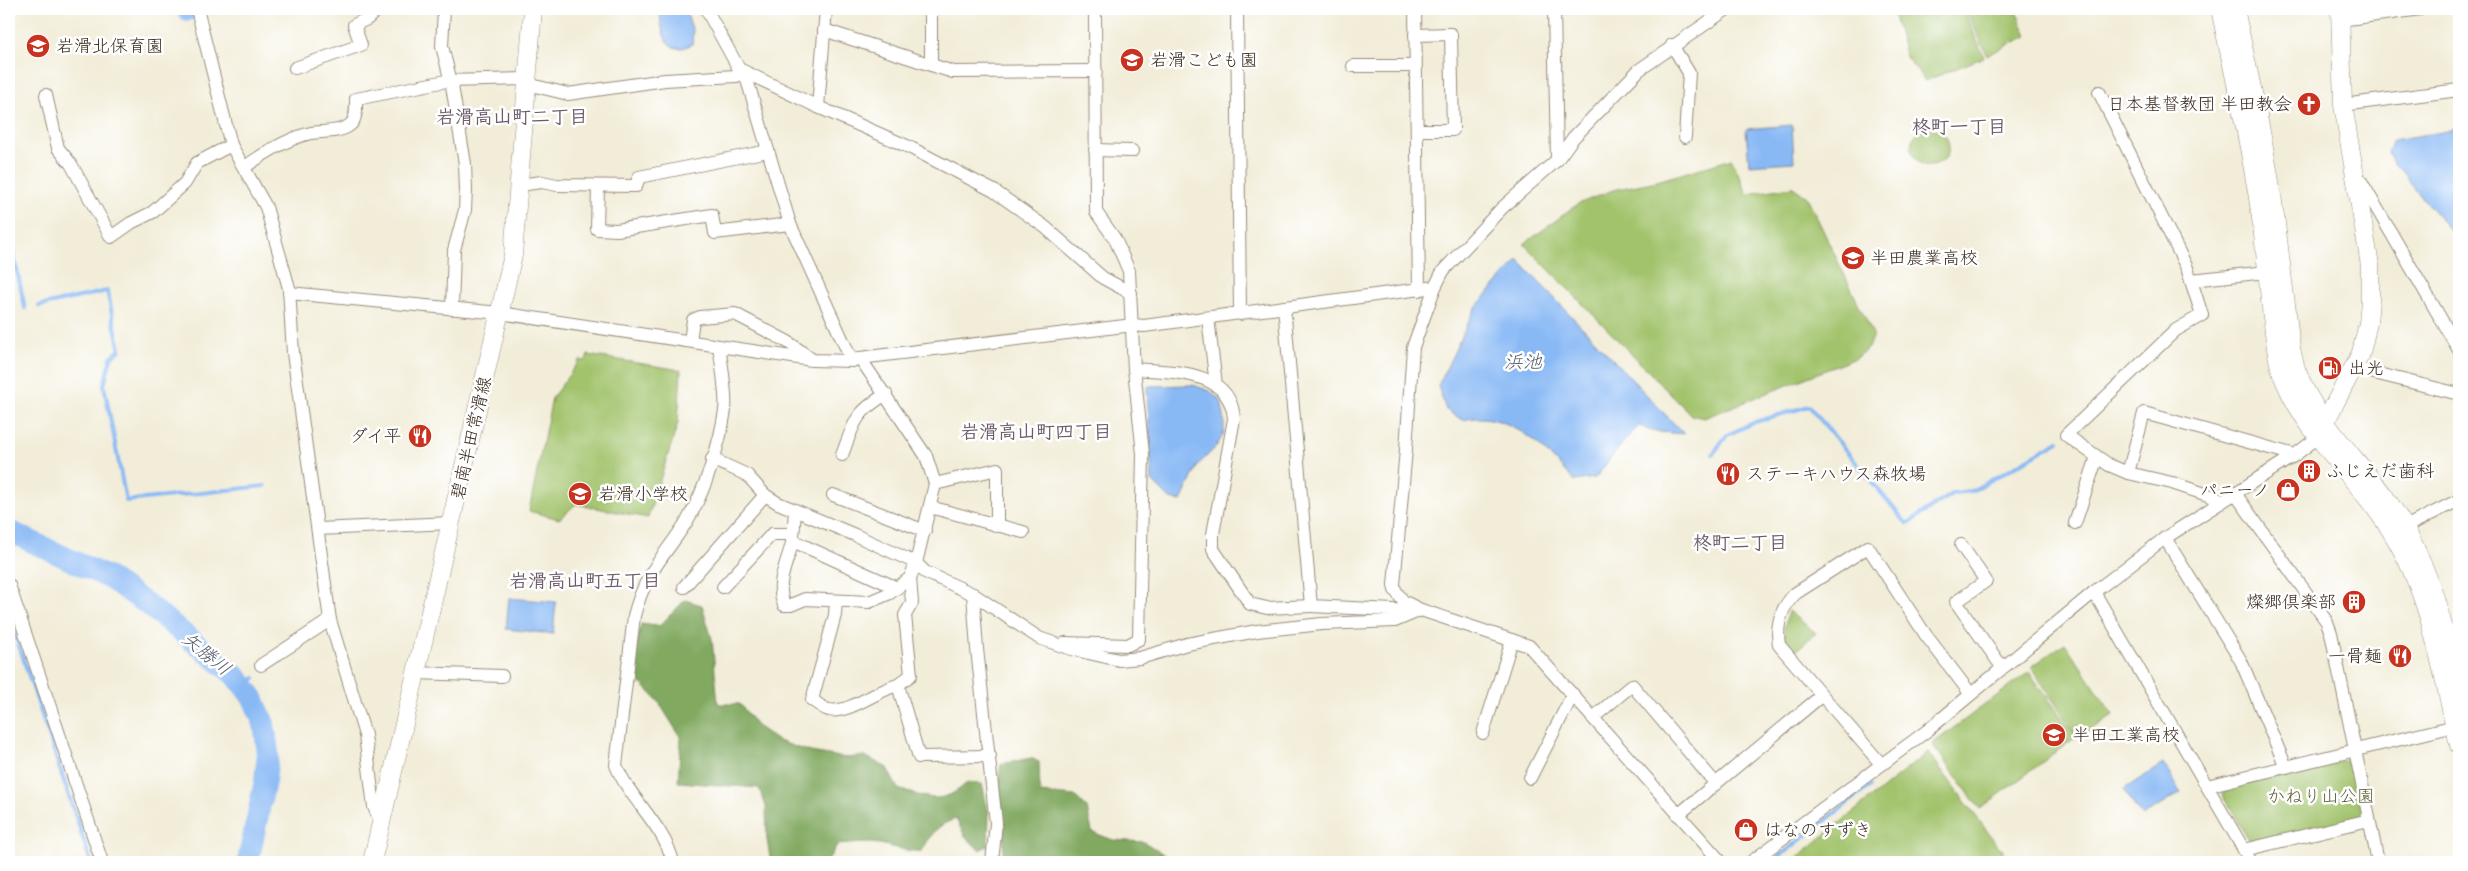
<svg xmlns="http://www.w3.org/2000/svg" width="2468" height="871" viewBox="0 0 2468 871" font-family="'Indie Flower','Klee One',sans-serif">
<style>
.green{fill:#a2c36c;stroke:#6e7645}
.forest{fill:#81a960;stroke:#5e6a3f}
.water{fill:#89b9f5;stroke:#62728a}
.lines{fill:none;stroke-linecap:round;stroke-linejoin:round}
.stream{stroke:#89b9f5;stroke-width:4}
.river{stroke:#89b9f5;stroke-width:22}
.street-casing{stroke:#968c7b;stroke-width:14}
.secondary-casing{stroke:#968c7b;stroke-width:19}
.street{stroke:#fff;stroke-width:12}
.secondary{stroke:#fff;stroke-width:18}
.labels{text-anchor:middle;stroke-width:5;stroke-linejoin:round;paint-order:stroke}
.poi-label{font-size:18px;fill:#3b2a1e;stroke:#fff;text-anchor:start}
.street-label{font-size:18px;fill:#3b2a1e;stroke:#fff}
.park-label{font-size:18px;fill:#5f6039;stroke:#fff}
.neighbourhood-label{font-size:19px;font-weight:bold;fill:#6d5c69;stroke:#fff}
.water-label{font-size:19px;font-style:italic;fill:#565c69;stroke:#fff}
</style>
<rect width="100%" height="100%" fill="#fff"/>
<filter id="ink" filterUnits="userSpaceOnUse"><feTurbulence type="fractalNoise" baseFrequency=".02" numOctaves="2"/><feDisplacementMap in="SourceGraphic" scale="10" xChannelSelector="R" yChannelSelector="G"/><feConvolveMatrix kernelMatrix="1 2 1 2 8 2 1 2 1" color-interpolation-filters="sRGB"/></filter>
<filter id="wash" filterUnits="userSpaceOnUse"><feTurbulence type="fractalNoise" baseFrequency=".0096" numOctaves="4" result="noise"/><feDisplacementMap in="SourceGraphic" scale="20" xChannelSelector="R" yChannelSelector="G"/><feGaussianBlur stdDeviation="1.12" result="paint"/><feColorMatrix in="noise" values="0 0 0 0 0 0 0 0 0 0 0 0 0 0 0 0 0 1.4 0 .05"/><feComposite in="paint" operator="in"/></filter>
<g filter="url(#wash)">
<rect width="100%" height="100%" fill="#f2edd8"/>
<g class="green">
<polygon points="1892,9 1964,9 1984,57 1925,81 1906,57"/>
<polygon points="1966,9 2015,9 2027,36 1987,55"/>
<circle cx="1930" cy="147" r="19"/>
<polygon points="1732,159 1747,194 1793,187 1807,197 1873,334 1868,348 1856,358 1704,418 1691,415 1524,244 1578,204 1613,190 1657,181"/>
<polygon points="588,355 681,370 678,423 648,518 576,504 559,519 529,511 552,398 580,360 586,361"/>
<path d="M 1788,611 L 1816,633 L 1793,653 C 1780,638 1784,630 1788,611 Z"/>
<polygon points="2065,643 2113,715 2078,738 2031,667"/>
<polygon points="2029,672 2076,737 1980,809 1932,744"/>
<polygon points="1928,752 1999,847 2003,849 2002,862 1791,862"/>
<polygon points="2347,759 2352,762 2363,813 2359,818 2255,843 2250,841 2222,795 2226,788"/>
</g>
<g class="forest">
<path d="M 685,600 L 702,605 L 712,639 L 718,704 L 740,704 L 758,727 L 778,741 L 811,752 L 846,758 L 865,756 L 887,768 L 898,789 C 929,798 942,806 968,782 L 982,784 L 989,814 L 988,846 L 979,850 L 965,836 L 956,819 C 937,824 931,835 922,851 C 907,852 895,847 880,844 C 865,842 851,844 837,845 L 827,862 L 771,862 L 767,840 L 766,806 L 759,788 L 678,782 L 681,738 L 658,701 L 641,683 L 634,661 L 641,624 L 659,626 Z"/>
<path d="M 1031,758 L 1039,762 L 1040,793 L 1075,796 L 1087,808 L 1092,832 L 1113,840 L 1144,842 L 1173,860 L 1170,862 L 1002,862 C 1004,846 1005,831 1003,815 C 1001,795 996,784 1001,764 Z"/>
</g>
<g class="water">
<path d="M 660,9 L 685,9 L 693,31 L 692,44 C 665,60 660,27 660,9 Z"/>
<polygon points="1792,125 1794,162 1749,165 1746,129"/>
<polygon points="2459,129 2459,240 2413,187 2405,173 2394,165 2388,152 2393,140"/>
<path d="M 1518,260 L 1684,434 L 1660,432 L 1639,426 L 1625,440 L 1595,478 L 1574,481 C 1546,451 1510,408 1463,420 L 1446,410 L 1438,386 L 1475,308 Z"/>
<polygon points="1193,385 1210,391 1221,401 1224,416 1224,433 1216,447 1198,465 1181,501 1170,499 1152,481 1147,388 1149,386"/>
<polygon points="509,598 556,602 553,634 506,629"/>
<polygon points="2163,764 2181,792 2142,817 2124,789"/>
</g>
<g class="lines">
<g class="stream">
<polyline points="9,233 25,308"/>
<polyline points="39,306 107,291 120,350 111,357 104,385 126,501 265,486"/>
<polyline points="1713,454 1727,435 1755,422 1809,406 1907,524 1953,493 1972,491 2059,441"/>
<polyline points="9,616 91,862"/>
<polyline points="272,666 292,652"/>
<polyline points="243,685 255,678"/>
<polyline points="1772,862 1870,786"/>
</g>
<g class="river">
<polyline points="188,9 188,10"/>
<polyline points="9,531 109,578 147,604 237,677 253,698 264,724 268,753 265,781 248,862"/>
</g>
</g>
</g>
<g filter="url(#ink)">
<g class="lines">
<g class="street-casing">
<g id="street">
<polyline points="197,9 231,145 266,207 289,288 293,353 330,620 365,735 374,807 381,823"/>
<polyline points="444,9 442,46 452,86 465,164 466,189 465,210 454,250 452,309"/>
<polyline points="706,9 739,69 818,107 909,147 994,191 1045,227 1103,278 1131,293"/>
<polyline points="1237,9 1240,314"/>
<polyline points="1415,9 1419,290"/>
<polyline points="1554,9 1557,160"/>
<polyline points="2340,20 2421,9"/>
<polyline points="824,30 953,72 1096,71"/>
<polyline points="1415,35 1451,34 1453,130 1417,130"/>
<polyline points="1672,45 1689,73 1685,137"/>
<polyline points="931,65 931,9"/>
<polyline points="1353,66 1415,66"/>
<polyline points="295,68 361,45 354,25 367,19 378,9"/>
<polyline points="745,73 790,224 852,361"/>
<polyline points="2099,92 2187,268 2202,315 2176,330 2066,435 2109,465 2128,473 2172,483 2223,500"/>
<polyline points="46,95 58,148 71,164 111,237 131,223 153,212 185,183 197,163 231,145"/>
<polyline points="2343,105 2459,90"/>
<polyline points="818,107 826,9"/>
<polyline points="1095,150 1132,151"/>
<path d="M 245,167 C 263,154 289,138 311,133 C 323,131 340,133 350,125 C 357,119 356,108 356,99 L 446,81 L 527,79 L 535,86 L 568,94 L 665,80 L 736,76 L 745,73"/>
<polyline points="2358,176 2459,350"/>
<polyline points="519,185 542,182 557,185 636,186 639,177 768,151"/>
<polyline points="598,186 597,229 617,230 712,215 715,233 790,224"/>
<polyline points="2191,280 2267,272"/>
<polyline points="289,293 500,313 812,360 852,361 860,358 1133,325 1144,326 1435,287"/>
<polyline points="1284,307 1311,606 1414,611"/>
<polyline points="1208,318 1216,385"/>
<polyline points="690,341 693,320 700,317 735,314 788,342 810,358"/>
<polyline points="860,358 926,456 935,484 916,563 925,572 973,594 1039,638 1071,649 1119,660 1140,658 1187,644 1257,631 1322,624 1395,621 1421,610"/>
<polyline points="2354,368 2459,394"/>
<path d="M 1134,369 C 1171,372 1231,369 1234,419 L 1213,534 L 1213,549 L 1250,604 L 1267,608 L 1311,606"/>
<path d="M 842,455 C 855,421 854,414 886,394"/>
<path d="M 712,459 L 747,475 L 765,495 L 778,503 L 855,535 L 916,563 L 910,578 L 890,593 L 869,602 L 805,599 L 791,605 L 784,605 C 775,583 787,564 792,543 C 794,533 794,521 795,511"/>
<polyline points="2128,473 2144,413 2295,455"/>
<polyline points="935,484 997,469 997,526"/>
<polyline points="2234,492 2327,622 2331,633 2378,862"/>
<polyline points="833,495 925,531"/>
<polyline points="930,507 1023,532"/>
<polyline points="2075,523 2097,457"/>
<polyline points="2405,527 2459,500"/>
<polyline points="318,529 451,523"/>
<polyline points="2165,538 2241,661 2286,767"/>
<polyline points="793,541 897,588"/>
<polyline points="1961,545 1986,581 1956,602 2002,667"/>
<polyline points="9,585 102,862"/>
<polyline points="684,587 765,495"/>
<polyline points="723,587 772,534 793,534"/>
<polyline points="2094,592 2251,862"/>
<polyline points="973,594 977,649 996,823 992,862"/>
<path d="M 836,601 L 835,615 L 812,700 C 817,703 823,709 829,710 C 849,714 877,690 898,685 L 919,757 L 990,756"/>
<polyline points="1065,643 1128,645 1139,639 1143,454 1134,369 1129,271 1115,239 1096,212 1095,9"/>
<polyline points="261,665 330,620"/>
<polyline points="416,673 502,676"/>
<polyline points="898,685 911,675 905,615 912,603 910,578"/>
<polyline points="1594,717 1632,685 1716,784"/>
<polyline points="1483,733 1512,640"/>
<path d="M 1881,764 L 1779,645 C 1776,625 1781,607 1796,593 L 1868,547 L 1925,634 L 1970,693"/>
<polyline points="1530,778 1573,694"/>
<polyline points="2207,786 2455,726"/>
<polyline points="1678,815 1821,696"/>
<polyline points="2244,850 2369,820"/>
<path d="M 673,862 C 664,825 629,799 616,765 L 634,616 C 645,572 664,557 687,521 C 705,491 720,444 725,410 C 727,396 721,360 719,346"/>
<polyline points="1721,862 1529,646 1421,610 1403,601 1395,590 1394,585 1406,449 1413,347 1435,287 1443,271 1502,208 1557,160 1573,138 1639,70 1727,9"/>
<polyline points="1751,862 1928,730 2094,592 2165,538 2295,455 2317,438"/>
</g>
</g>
<g class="secondary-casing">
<g id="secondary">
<path d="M 2220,9 C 2234,76 2250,143 2260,211 C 2265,246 2268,282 2272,317 C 2275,338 2276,360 2284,379 C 2308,438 2358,478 2391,531 C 2431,594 2442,673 2459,745"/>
<path d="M 2235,9 C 2249,75 2265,142 2274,209 C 2279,243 2282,277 2287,311 C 2289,331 2290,354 2298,374 C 2317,422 2355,456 2385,497 C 2429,557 2442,619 2459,689"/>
<polyline points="2320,432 2361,353 2368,323 2370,300 2370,265 2343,105 2340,9"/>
<polyline points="372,862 513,255 533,9"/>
</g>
</g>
<use href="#street" class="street"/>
<use href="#secondary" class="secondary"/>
</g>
</g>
<defs>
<g id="school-disc" transform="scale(1.25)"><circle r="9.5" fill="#c8321e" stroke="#fff"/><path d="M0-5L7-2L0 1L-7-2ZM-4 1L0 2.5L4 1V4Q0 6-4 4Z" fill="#fff"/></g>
<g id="church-disc" transform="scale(1.25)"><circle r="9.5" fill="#c8321e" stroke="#fff"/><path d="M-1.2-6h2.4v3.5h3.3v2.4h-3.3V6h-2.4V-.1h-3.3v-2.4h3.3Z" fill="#fff"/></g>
<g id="fuel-disc" transform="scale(1.25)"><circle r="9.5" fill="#c8321e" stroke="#fff"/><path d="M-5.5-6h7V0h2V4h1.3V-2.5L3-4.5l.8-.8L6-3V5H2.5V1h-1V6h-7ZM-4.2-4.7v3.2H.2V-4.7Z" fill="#fff"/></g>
<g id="restaurant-disc" transform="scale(1.25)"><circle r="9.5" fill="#c8321e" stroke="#fff"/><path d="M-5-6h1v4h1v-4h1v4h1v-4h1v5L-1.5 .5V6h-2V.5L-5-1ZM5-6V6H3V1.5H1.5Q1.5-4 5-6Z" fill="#fff"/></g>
<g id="building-disc" transform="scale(1.25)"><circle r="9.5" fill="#c8321e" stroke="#fff"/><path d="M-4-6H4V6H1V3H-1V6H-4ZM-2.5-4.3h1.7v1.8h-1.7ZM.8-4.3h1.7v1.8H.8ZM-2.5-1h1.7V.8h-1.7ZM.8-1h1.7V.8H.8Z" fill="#fff"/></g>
<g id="shop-disc" transform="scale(1.25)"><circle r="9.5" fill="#c8321e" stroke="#fff"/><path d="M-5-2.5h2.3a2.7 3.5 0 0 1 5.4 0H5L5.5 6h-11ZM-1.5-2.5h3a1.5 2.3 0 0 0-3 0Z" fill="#fff"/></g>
</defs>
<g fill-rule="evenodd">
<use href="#school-disc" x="38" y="46"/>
<use href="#school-disc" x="1132" y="60"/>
<use href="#church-disc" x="2309" y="104"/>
<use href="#school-disc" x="1853" y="258"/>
<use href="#fuel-disc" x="2330" y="368"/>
<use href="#restaurant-disc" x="420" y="436"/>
<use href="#building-disc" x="2309" y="471"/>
<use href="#restaurant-disc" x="1728" y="474"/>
<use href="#shop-disc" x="2288" y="490"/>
<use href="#school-disc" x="580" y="494"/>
<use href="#building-disc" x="2354" y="602"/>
<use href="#restaurant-disc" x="2400" y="656"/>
<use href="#school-disc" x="2054" y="735"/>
<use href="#shop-disc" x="1746" y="830"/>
</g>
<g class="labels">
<g class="poi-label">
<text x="56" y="52">岩滑北保育園</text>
<text x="1150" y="66">岩滑こども園</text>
<text x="2292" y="110" text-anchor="end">日本基督教団 半田教会</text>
<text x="1870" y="264">半田農業高校</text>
<text x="2348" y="374">出光</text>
<text x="402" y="442" text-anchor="end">ダイ平</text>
<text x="2326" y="477">ふじえだ歯科</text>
<text x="1746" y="480">ステーキハウス森牧場</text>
<text x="2270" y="496" text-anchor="end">パニーノ</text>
<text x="598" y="500">岩滑小学校</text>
<text x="2336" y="608" text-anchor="end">燦郷倶楽部</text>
<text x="2382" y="662" text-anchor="end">一骨麺</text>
<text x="2072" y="741">半田工業高校</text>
<text x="1764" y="836">はなのすずき</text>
</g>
<g class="street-label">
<text transform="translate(471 438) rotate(-77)" y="6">碧南半田常滑線</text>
</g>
<g class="park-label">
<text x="2321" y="802">かねり山公園</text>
</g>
<g class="neighbourhood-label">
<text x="512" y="123">岩滑高山町二丁目</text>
<text x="1959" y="133">柊町一丁目</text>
<text x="1036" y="438">岩滑高山町四丁目</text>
<text x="1740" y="549">柊町二丁目</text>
<text x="585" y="587">岩滑高山町五丁目</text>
</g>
<g class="water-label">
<text x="1523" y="368">浜池</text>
<text transform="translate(207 653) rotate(39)" y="7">矢勝川</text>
</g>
</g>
<rect width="2468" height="871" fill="none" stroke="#fff" stroke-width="30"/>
</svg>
